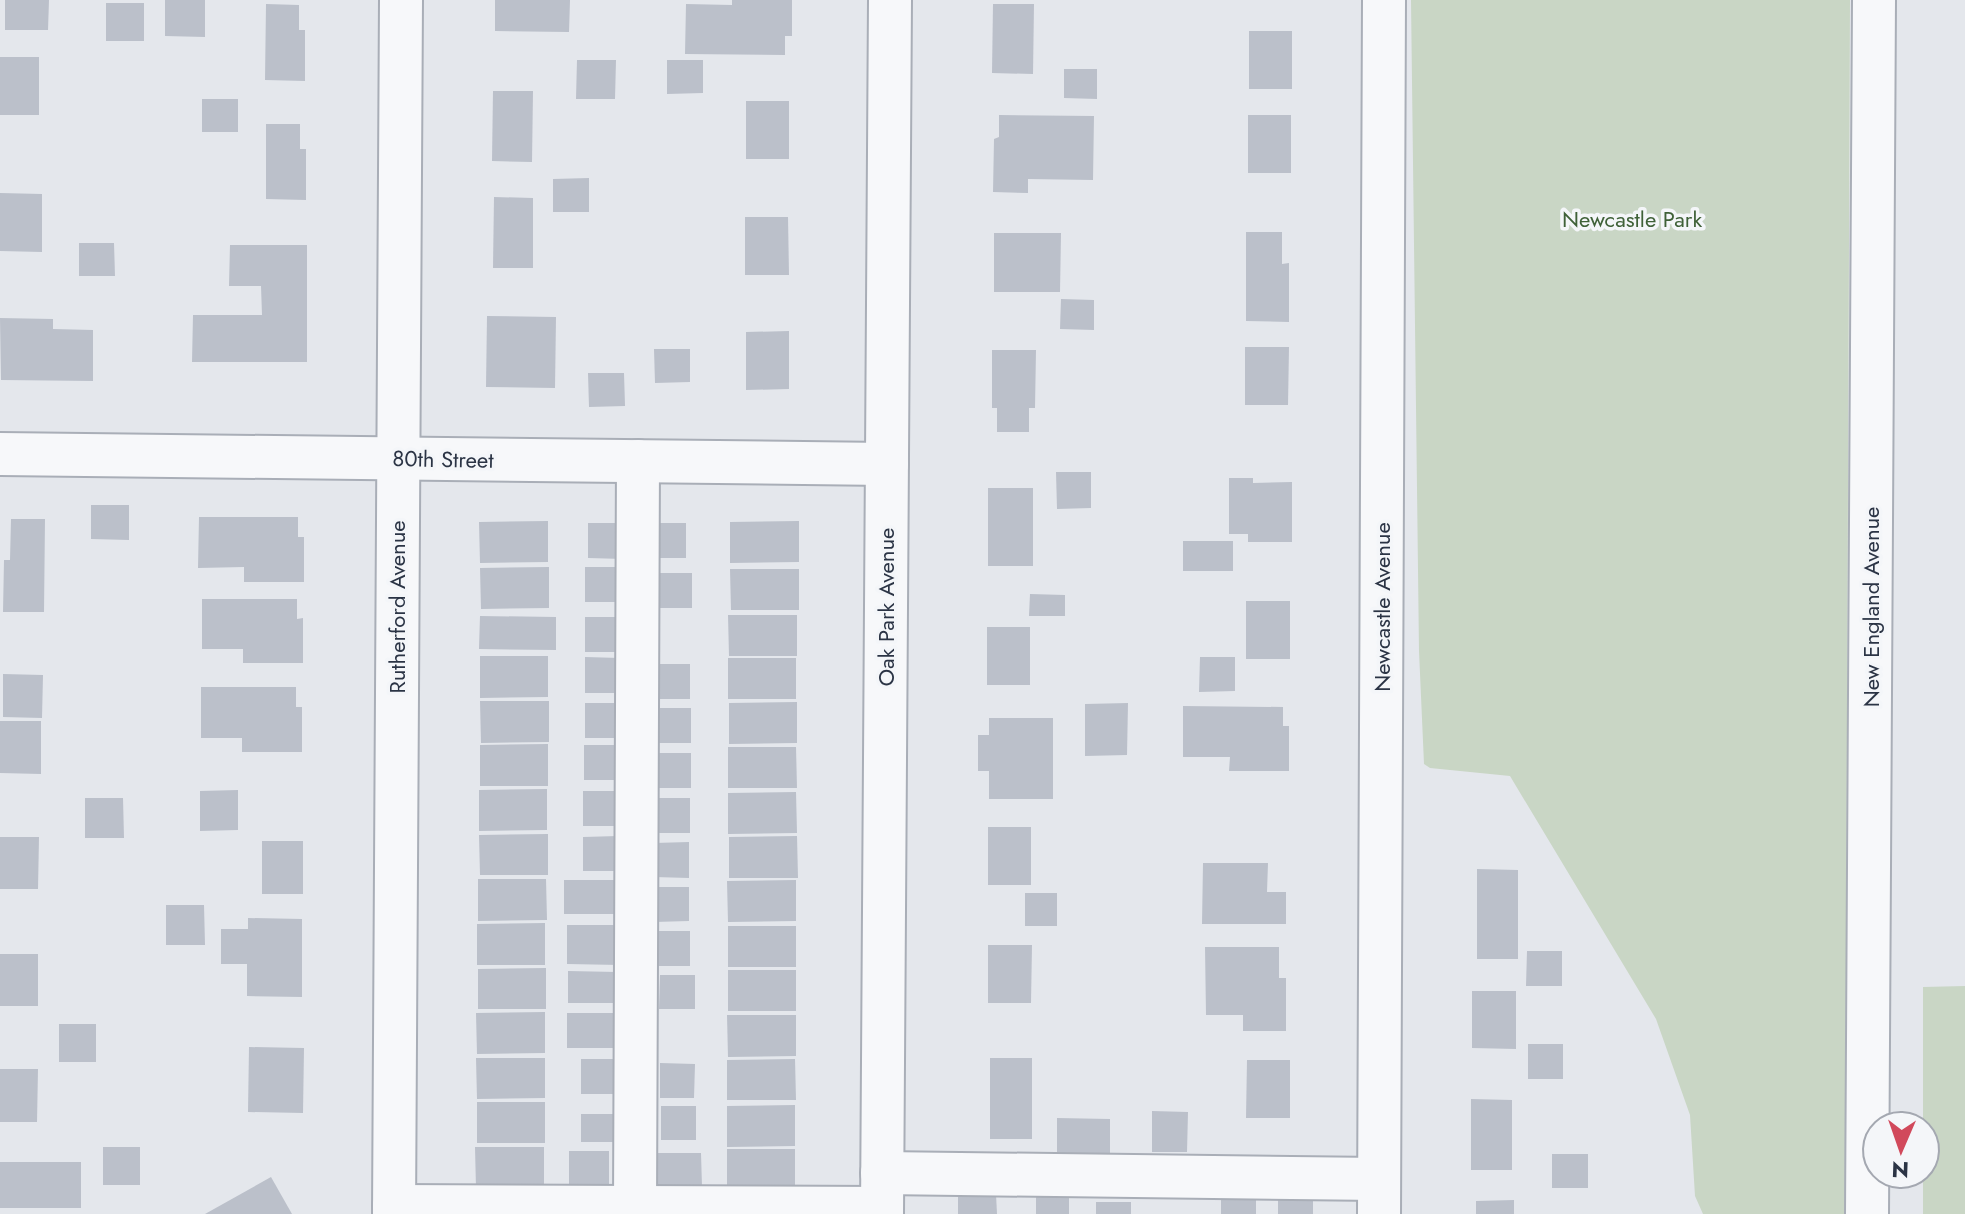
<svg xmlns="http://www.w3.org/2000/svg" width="1965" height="1214" viewBox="0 0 1965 1214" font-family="Jost,sans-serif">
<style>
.green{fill:#c9d6c5}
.building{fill:#bbc0ca}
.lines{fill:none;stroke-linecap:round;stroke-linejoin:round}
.minor-casing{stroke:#a9aeb7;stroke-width:46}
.minor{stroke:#f7f8fa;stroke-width:42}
.labels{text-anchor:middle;stroke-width:7;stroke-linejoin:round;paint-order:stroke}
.park-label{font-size:22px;fill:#3f6138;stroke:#f4f6f9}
.street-label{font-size:22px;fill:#2b3445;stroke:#f4f6f9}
</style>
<rect width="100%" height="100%" fill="#e4e7ec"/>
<g class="green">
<polygon points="1411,0 1850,0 1845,1214 1703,1214 1695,1196 1690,1115 1656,1019 1510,776 1430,768 1424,764 1419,651"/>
<polygon points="1965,986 1965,1214 1923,1214 1923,987"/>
</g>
<g class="building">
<polygon points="5,0 49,0 48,30 5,30"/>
<polygon points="165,0 205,0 205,37 165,36"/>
<polygon points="495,0 570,0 569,32 495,31"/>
<polygon points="732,0 792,0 792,36 785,36 785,55 685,54 686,4 732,5"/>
<rect x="106" y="3" width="38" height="38"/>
<polygon points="266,4 299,5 299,30 305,30 305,81 265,80"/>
<polygon points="993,4 1034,4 1033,74 992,73"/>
<rect x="1249" y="31" width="43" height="58"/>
<rect x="0" y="57" width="39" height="58"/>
<polygon points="577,60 616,60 615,99 576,99"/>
<polygon points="667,60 703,60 703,93 667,94"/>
<polygon points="1064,69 1097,69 1097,99 1064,98"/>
<polygon points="493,91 533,91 532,162 492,161"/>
<rect x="202" y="99" width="36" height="33"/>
<rect x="746" y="101" width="43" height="58"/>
<polygon points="999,115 1094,116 1093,180 1028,179 1028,193 993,192 994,139 999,137"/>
<rect x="1248" y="115" width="43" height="58"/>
<polygon points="266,124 300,124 300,149 306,149 306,200 266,199"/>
<polygon points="589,178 589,212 553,212 553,179"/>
<polygon points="0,193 42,194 42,252 0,251"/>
<polygon points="494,197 533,198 533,268 493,268"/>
<polygon points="745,217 788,217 789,275 745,275"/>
<polygon points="1246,232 1282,232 1282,264 1289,263 1289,322 1246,321"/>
<polygon points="994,233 1061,233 1060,292 994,292"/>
<polygon points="79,243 114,243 115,276 79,276"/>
<polygon points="230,245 307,245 307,362 192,362 193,315 262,315 261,286 229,286"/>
<polygon points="1061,299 1094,300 1094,330 1060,329"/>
<polygon points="487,316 556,317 555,388 486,387"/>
<polygon points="0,318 53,319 53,329 93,330 93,381 1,380"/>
<polygon points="789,331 789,389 746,390 746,332"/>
<polygon points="1245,347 1289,347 1288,405 1245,405"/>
<polygon points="654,349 690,349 690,382 655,383"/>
<polygon points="992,350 1036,350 1035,408 1029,408 1029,432 997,432 997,408 992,408"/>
<polygon points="588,373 624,373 625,406 589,407"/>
<polygon points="1056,472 1091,472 1091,508 1057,509"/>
<polygon points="1229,478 1253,478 1253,483 1292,482 1292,542 1248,542 1248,534 1229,534"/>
<rect x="988" y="488" width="45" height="78"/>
<polygon points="91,505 129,505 129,540 91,539"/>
<polygon points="199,517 298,517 298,537 304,537 304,582 244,582 244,567 198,568"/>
<polygon points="11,519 45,519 44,612 3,612 4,560 10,560"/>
<polygon points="548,521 548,562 480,563 479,522"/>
<polygon points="799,521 799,562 730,563 730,522"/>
<polygon points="588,523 623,523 623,559 588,558"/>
<rect x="655" y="523" width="31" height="35"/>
<rect x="1183" y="541" width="50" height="30"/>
<polygon points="549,567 549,608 481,609 480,568"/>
<rect x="585" y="567" width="35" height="35"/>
<polygon points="730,569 799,569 799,610 731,610"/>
<rect x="657" y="573" width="35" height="35"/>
<polygon points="1030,594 1065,595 1065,616 1029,616"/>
<polygon points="202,599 297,599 297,619 303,618 303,663 243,663 243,649 202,649"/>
<rect x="1246" y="601" width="44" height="58"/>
<polygon points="728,615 797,615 797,656 729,656"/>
<polygon points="480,616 556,617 556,650 479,649"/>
<rect x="585" y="617" width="35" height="35"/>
<rect x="987" y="627" width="43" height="58"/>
<polygon points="480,656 548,656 548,697 480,698"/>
<polygon points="585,657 620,658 620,693 585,693"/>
<polygon points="1200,657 1235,657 1235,691 1199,692"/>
<rect x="728" y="658" width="68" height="41"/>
<rect x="655" y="664" width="35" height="35"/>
<polygon points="3,674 43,675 42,718 3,717"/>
<polygon points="201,687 296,687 296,707 302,707 302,752 242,752 242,738 201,738"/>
<polygon points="480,701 549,701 549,742 481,743"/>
<polygon points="797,702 797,743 729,744 729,703"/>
<rect x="585" y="703" width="36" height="35"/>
<polygon points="1128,703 1127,755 1085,756 1085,704"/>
<polygon points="1183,706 1283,707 1283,726 1289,726 1289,771 1229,771 1230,757 1183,757"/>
<rect x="656" y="708" width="35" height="35"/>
<polygon points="989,718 1053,718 1053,799 989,799 989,771 978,771 978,735 989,735"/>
<polygon points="0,721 41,721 41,774 0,773"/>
<polygon points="548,744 548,786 480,786 480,745"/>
<rect x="584" y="745" width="34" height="35"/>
<polygon points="728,747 796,747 797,788 728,788"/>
<polygon points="655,753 691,753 691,788 656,788"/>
<polygon points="547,789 547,830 479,831 479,790"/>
<polygon points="238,790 238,830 200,831 200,791"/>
<rect x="583" y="791" width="35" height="35"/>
<polygon points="796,792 797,833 728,834 728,793"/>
<polygon points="85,798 123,798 124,838 85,838"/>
<rect x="655" y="798" width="35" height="35"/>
<rect x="988" y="827" width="43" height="58"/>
<polygon points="548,834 548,875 480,875 479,835"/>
<polygon points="618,836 618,871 583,871 583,837"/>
<polygon points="797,836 798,878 729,878 729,837"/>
<polygon points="0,837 39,837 38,889 0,889"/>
<rect x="262" y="841" width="41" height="53"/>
<polygon points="689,842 689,878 654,877 654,843"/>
<polygon points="1203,863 1268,863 1267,892 1286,892 1286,924 1202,924"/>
<polygon points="1477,869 1518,870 1518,959 1477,959"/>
<polygon points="478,879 546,879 547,920 478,921"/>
<rect x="564" y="880" width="55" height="34"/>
<polygon points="796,880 796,921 728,922 727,881"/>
<polygon points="654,887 689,887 689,921 654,922"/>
<rect x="1025" y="893" width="32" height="33"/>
<polygon points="166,905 204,905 205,945 166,945"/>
<polygon points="248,918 302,919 302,997 247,996 247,964 221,964 221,929 248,929"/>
<polygon points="545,923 545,965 477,965 477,924"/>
<polygon points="567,925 620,925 620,965 567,964"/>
<rect x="728" y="926" width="68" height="41"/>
<rect x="654" y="931" width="36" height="35"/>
<polygon points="988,945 1032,945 1031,1003 988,1003"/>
<polygon points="1205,947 1279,947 1279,978 1286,978 1286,1031 1243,1031 1243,1015 1206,1015"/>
<polygon points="1527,951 1562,951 1562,986 1526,986"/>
<rect x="0" y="954" width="38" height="52"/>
<polygon points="546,968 546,1009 478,1009 478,969"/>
<rect x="728" y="970" width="68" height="41"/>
<polygon points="568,971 617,972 617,1003 568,1003"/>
<polygon points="660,975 695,975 695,1009 659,1009"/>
<polygon points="1472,991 1516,991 1516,1049 1472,1048"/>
<polygon points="545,1012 545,1053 477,1054 476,1013"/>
<rect x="567" y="1013" width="51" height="35"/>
<polygon points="727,1015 796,1015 796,1056 728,1057"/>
<rect x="59" y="1024" width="37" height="38"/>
<rect x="1528" y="1044" width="35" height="35"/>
<polygon points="249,1047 304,1048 303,1113 248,1112"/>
<polygon points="476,1058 545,1058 545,1098 477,1099"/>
<rect x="990" y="1058" width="42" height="81"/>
<rect x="581" y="1059" width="35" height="35"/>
<polygon points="795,1059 796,1100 727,1100 727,1060"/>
<polygon points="1247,1060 1290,1060 1290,1118 1246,1118"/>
<polygon points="660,1063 695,1064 694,1098 660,1098"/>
<polygon points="0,1069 38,1069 37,1122 0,1122"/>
<polygon points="1471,1099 1512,1100 1512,1170 1471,1170"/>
<rect x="477" y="1102" width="68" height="41"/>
<polygon points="795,1105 795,1146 727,1147 727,1106"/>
<rect x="661" y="1106" width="35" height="34"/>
<polygon points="1152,1111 1188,1112 1187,1152 1152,1152"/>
<polygon points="581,1114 616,1114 617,1142 581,1142"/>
<polygon points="1057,1118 1110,1119 1110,1155 1057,1155"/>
<rect x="103" y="1147" width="37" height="38"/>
<polygon points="475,1147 544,1147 544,1187 476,1188"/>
<rect x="727" y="1149" width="68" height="41"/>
<rect x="569" y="1151" width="40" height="35"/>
<polygon points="654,1153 701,1153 702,1187 654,1188"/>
<rect x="1552" y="1154" width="36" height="34"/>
<rect x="0" y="1162" width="81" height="46"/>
<polygon points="271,1177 292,1214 205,1214"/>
<polygon points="958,1194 996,1194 997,1214 958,1214"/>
<rect x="1036" y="1195" width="33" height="19"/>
<rect x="1278" y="1197" width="35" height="17"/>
<rect x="1221" y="1198" width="35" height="16"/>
<polygon points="1514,1200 1514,1214 1476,1214 1476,1201"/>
<rect x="1096" y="1202" width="35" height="12"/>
</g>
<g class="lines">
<g class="minor-casing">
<g id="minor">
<polyline points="0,454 887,464"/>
<polyline points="882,1173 1379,1179"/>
<polyline points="394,1206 882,1208"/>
<polyline points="635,1206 638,461"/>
<polyline points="394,1214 401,0"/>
<polyline points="882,1214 890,0"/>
<polyline points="1379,1214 1384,0"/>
<polyline points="1867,1214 1874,0"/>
</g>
</g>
<use href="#minor" class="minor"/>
</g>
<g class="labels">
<g class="park-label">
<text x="1632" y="227">Newcastle Park</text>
</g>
<g class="street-label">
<text transform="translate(443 459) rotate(1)" y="8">80th Street</text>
<text transform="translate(397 607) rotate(-90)" y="8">Rutherford Avenue</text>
<text transform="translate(886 607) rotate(-90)" y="8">Oak Park Avenue</text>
<text transform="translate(1382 607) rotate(-90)" y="8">Newcastle Avenue</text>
<text transform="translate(1871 607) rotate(-90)" y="8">New England Avenue</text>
</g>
</g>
<g transform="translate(1901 1150) rotate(182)"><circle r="38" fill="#f4f6f9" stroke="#a4a8b1" stroke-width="2"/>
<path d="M0-6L14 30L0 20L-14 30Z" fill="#d1495b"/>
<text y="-12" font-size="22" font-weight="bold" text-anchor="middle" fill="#2b3445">N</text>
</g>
</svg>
